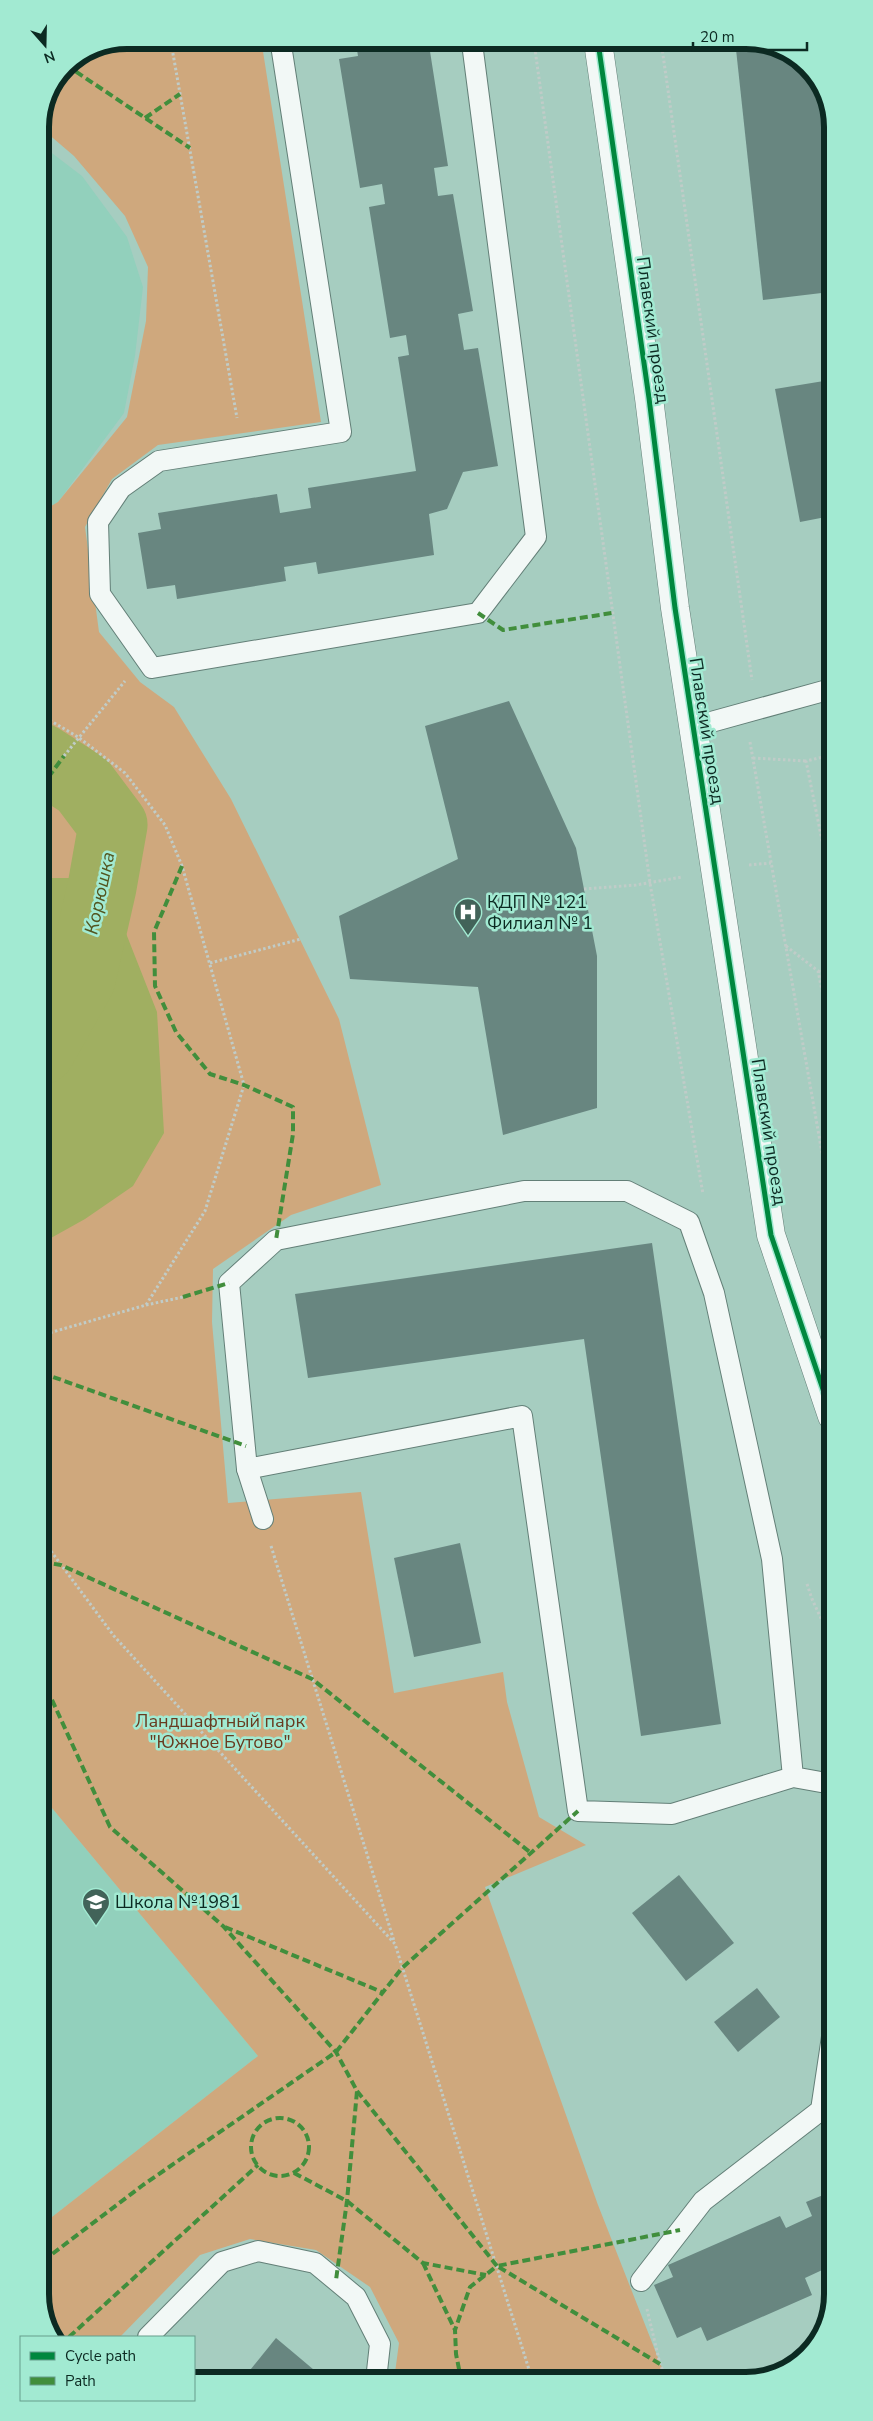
<svg xmlns="http://www.w3.org/2000/svg" width="873" height="2421" viewBox="0 0 873 2421" font-family="'Nunito Sans',sans-serif">
<style>
.built{fill:#92d0bc}
.green{fill:#cfa87d}
.water{fill:#a0af61}
.lines{fill:none;stroke-linecap:round;stroke-linejoin:round}
.river{stroke:#a0af61;stroke-width:69}
.building{fill:#688680}
.service-casing{stroke:#637f77;stroke-width:22}
.minor-casing{stroke:#637f77;stroke-width:29}
.path{stroke:#c0ccc8;stroke-width:3;stroke-dasharray:2.5 2.5;stroke-linecap:butt}
.service{stroke:#f2f8f6;stroke-width:20}
.minor{stroke:#f2f8f6;stroke-width:28}
.quiet{stroke:#418e3c;stroke-width:4;stroke-dasharray:8 4;stroke-linecap:butt}
.cycleway-casing{stroke:#a2ead2;stroke-width:8}
.cycleway{stroke:#00873e;stroke-width:5}
.labels{text-anchor:middle;stroke-width:5;stroke-linejoin:round;paint-order:stroke}
.street-label{font-size:18px;fill:#0c2a22;stroke:#a2ead2}
.poi-label{font-size:18px;fill:#0c2a22;stroke:#a2ead2;text-anchor:start}
.park-label{font-size:18px;fill:#683b1f;stroke:#a2ead2}
.water-label{font-size:19px;font-style:italic;fill:#53551f;stroke:#a2ead2}
.rim{fill:none;stroke:#0c2a22;stroke-width:6}
</style>
<rect width="100%" height="100%" fill="#a6cdc0"/>
<g class="built">
<polygon points="40,144 82,176 127,237 143,287 135,356 124,413 58,502 41,512"/>
<polygon points="42,1796 258,2056 43,2224"/>
</g>
<polygon class="green" points="262,45 321,422 158,445 112,479 85,527 99,632 140,682 174,707 231,799 339,1019 381,1185 291,1215 213,1269 212,1322 228,1503 361,1492 394,1693 503,1672 507,1702 539,1817 586,1845 485,1887 598,2205 666,2378 394,2380 399,2343 370,2287 316,2250 250,2239 200,2255 120,2337 56,2337 43,2317 43,2224 258,2056 42,1796 41,512 58,502 127,417 146,321 148,267 125,216 74,156 40,127 40,121 65,65 94,46"/>
<polygon class="water" points="41,878 86,878 116,897 118,913 157,1012 164,1133 133,1186 85,1219 42,1243"/>
<g class="lines">
<polyline class="river" points="41,758 83,785 113,825 102,887 81,979 41,1050"/>
</g>
<g class="building">
<polygon points="735,40 753,40 803,61 825,96 830,138 830,292 763,300"/>
<polygon points="412,43 412,48 429,45 448,166 434,168 438,196 453,194 473,311 458,314 464,350 478,348 498,466 463,472 447,509 429,514 434,555 318,574 316,562 284,567 286,581 177,599 175,585 147,589 138,533 161,529 158,513 277,494 280,513 311,508 308,488 416,471 398,357 409,355 406,335 390,338 369,207 385,204 382,184 360,188 339,59 358,56 356,44"/>
<polygon points="830,380 831,516 800,522 775,389"/>
<polygon points="509,701 576,848 597,956 597,1108 503,1135 478,987 350,979 339,916 458,859 425,726"/>
<polygon points="652,1243 721,1724 641,1736 584,1339 308,1378 295,1294"/>
<polygon points="460,1543 481,1643 414,1657 394,1558"/>
<polygon points="679,1875 734,1943 686,1981 632,1913"/>
<polygon points="757,1988 780,2017 738,2052 714,2022"/>
<polygon points="833,2191 833,2265 805,2278 812,2295 707,2341 701,2327 677,2338 654,2285 673,2277 668,2265 780,2216 786,2228 812,2216 806,2202"/>
<polygon points="276,2338 326,2380 242,2380"/>
</g>
<g class="lines">
<g class="service-casing">
<g id="service">
<polyline points="281,45 341,432 159,461 121,488 98,522 100,594 152,668 478,613 536,537 472,43"/>
<polyline points="693,727 831,689"/>
<polyline points="247,1469 263,1519"/>
<polyline points="793,1777 772,1559 714,1293 689,1222 627,1191 524,1191 276,1240 229,1283 247,1469 522,1416 578,1811 672,1814 793,1777 832,1784"/>
<polyline points="641,2281 703,2201 821,2110 833,2030"/>
<polyline points="148,2337 222,2262 258,2251 315,2263 356,2297 380,2344 376,2380"/>
</g>
</g>
<g class="minor-casing">
<polyline id="minor" points="598,42 649,398 675,608 771,1235 832,1416"/>
</g>
<g class="path">
<polyline points="661,41 752,680"/>
<polyline points="534,42 650,883 703,1194"/>
<polyline points="167,46 172,48 176,46"/>
<polyline points="172,48 237,418"/>
<polyline points="41,715 78,737 125,773 165,825 182,866 244,1085 205,1211 146,1305 42,1335"/>
<polyline points="750,742 832,1210"/>
<polyline points="831,755 806,761 831,885"/>
<polyline points="64,756 125,681"/>
<polyline points="753,758 806,761"/>
<polyline points="749,865 771,863"/>
<polyline points="584,889 636,885 682,877"/>
<polyline points="786,946 818,971 831,1034"/>
<polyline points="210,963 301,939"/>
<polyline points="818,971 831,976"/>
<polyline points="146,1305 183,1297"/>
<polyline points="42,1539 114,1636 395,1944 532,2379"/>
<polyline points="271,1546 394,1941"/>
<polyline points="807,1584 812,1599 832,1642"/>
<polyline points="647,2309 660,2364 666,2378"/>
</g>
<use href="#service" class="service"/>
<use href="#minor" class="minor"/>
<g class="quiet">
<polyline points="66,65 190,148"/>
<polyline points="145,118 180,94"/>
<polyline points="478,613 503,630 612,613"/>
<polyline points="41,787 64,756"/>
<polyline points="182,866 154,932 155,986 176,1032 210,1074 244,1085 293,1107 293,1134 276,1240"/>
<polyline points="183,1297 229,1283"/>
<polyline points="42,1373 246,1446"/>
<polyline points="42,1562 61,1565 312,1679 531,1853"/>
<polyline points="42,1678 110,1827 223,1926 336,2052 357,2091 347,2201 336,2280"/>
<polyline points="225,1927 382,1992"/>
<polyline points="357,2091 497,2266 470,2287 455,2330 456,2354 461,2379"/>
<circle cx="280" cy="2147" r="29"/>
<polyline points="294,2173 347,2201 423,2263 486,2275"/>
<polyline points="43,2261 143,2185 336,2052 402,1968 578,1811"/>
<polyline points="423,2263 455,2330"/>
<polyline points="69,2337 258,2165"/>
<polyline points="660,2364 497,2266 680,2230"/>
</g>
<g class="cycleway-casing">
<polyline id="cycleway" points="598,42 649,398 675,608 771,1235 832,1416"/>
</g>
<use href="#cycleway" class="cycleway"/>
</g>
<defs>
<g id="hospital-pin" transform="scale(1.4375)"><path d="M0 17L-7.5 6A9.5 9.5 0 1 1 7.5 6Z" fill="#426359" stroke="#a2ead2"/><path d="M-5-5h3v3.5h4V-5h3V5h-3V1.5h-4V5h-3Z" fill="#fff"/></g>
<g id="school-pin" transform="scale(1.4375)"><path d="M0 17L-7.5 6A9.5 9.5 0 1 1 7.5 6Z" fill="#426359" stroke="#a2ead2"/><path d="M0-5L7-2L0 1L-7-2ZM-4 1L0 2.5L4 1V4Q0 6-4 4Z" fill="#fff"/></g>
</defs>
<g fill-rule="evenodd">
<use href="#hospital-pin" x="468" y="912"/>
<use href="#school-pin" x="96" y="1902"/>
</g>
<g class="labels">
<g class="street-label">
<text transform="translate(653 330) rotate(82)" y="6">Плавский проезд</text>
<text transform="translate(707 731) rotate(81)" y="6">Плавский проезд</text>
<text transform="translate(769 1132) rotate(81)" y="6">Плавский проезд</text>
</g>
<g class="poi-label">
<text x="487" y="908">КДП № 121<tspan x="487" dy="21">Филиал № 1</tspan></text>
<text x="115" y="1908">Школа №1981</text>
</g>
<g class="park-label">
<text x="220" y="1727">Ландшафтный парк<tspan x="220" dy="21">"Южное Бутово"</tspan></text>
</g>
<g class="water-label">
<text transform="translate(99 893) rotate(-78)" y="7">Корюшка</text>
</g>
</g>
<path d="M0 0H873V2421H0ZM127 49H746A78 78 0 0 1 824 127V2294A78 78 0 0 1 746 2372H127A78 78 0 0 1 49 2294V127A78 78 0 0 1 127 49Z" fill="#a2ead2" fill-rule="evenodd"/>
<path class="rim" d="M127 49H746A78 78 0 0 1 824 127V2294A78 78 0 0 1 746 2372H127A78 78 0 0 1 49 2294V127A78 78 0 0 1 127 49Z"/>
<rect x="20" y="2336" width="175" height="65" fill="#a2ead2" stroke="#669d8c"/>
<rect x="30" y="2352" width="25" height="8" fill="#00873e" stroke="#669d8c"/>
<text x="65" y="2361" font-size="15" fill="#0c2a22">Cycle path</text>
<rect x="30" y="2377" width="25" height="8" fill="#418e3c" stroke="#669d8c"/>
<text x="65" y="2386" font-size="15" fill="#0c2a22">Path</text>
<g transform="translate(45 45) rotate(160)" stroke="#a2ead2" stroke-width="4" paint-order="stroke">
<path d="M0-4L9 19L0 12L-9 19Z" fill="#0c2a22"/>
<text y="-8" font-size="14" font-weight="bold" text-anchor="middle" fill="#0c2a22">N</text>
</g>
<path d="M693 42v8h114v-8" fill="none" stroke="#0c2a22" stroke-width="2.5"/>
<text x="700" y="42" font-size="15" fill="#0c2a22" stroke="#a2ead2" stroke-width="4" paint-order="stroke">20 m</text>
</svg>
